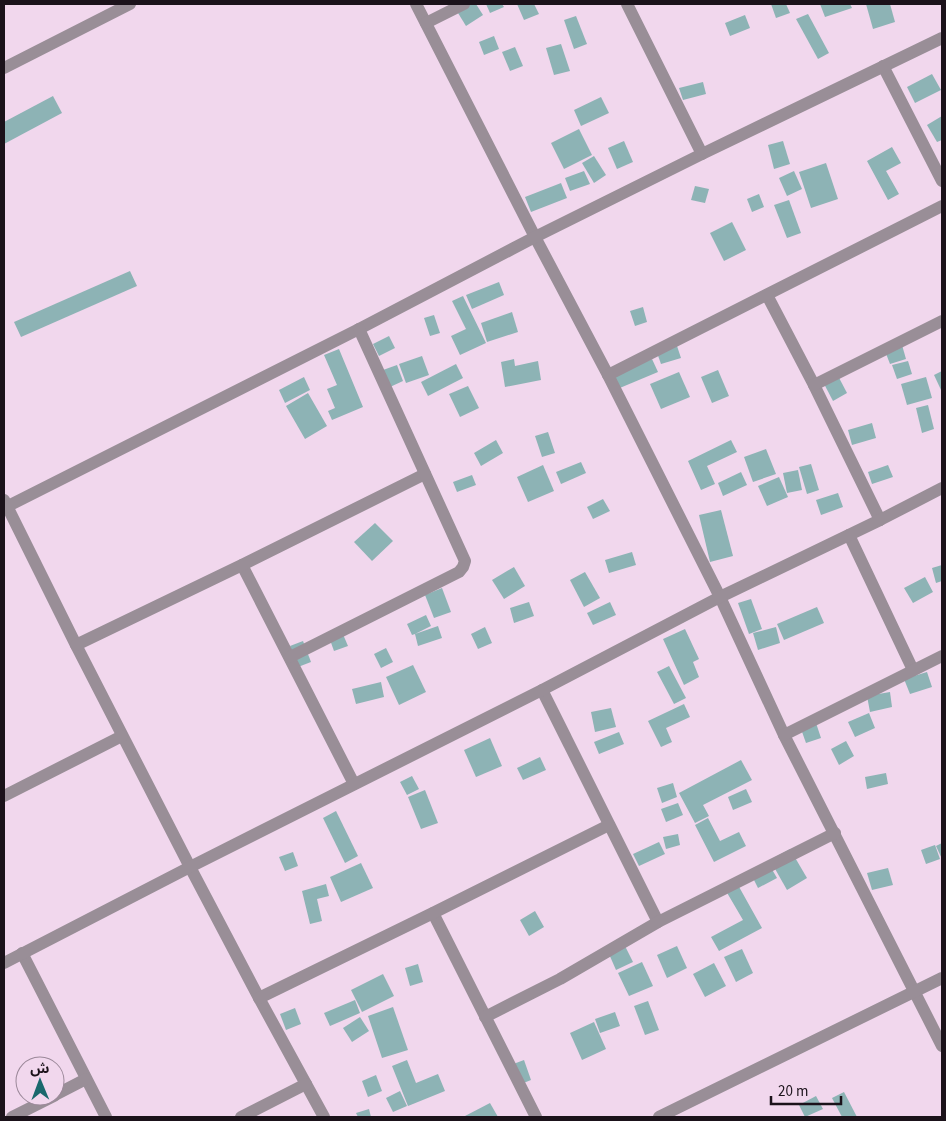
<svg xmlns="http://www.w3.org/2000/svg" width="946" height="1121" viewBox="0 0 946 1121" font-family="'Source Sans 3','Noto Sans Arabic',sans-serif">
<style>
.building{fill:#8db3b5}
.lines{fill:none;stroke-linecap:round;stroke-linejoin:round}
.street{stroke:#998e97;stroke-width:12}
</style>
<rect width="100%" height="100%" fill="#f1d7ed"/>
<g class="building">
<polygon points="471,4 476,4 483,15 466,26 458,13"/>
<polygon points="486,4 502,4 504,7 490,13"/>
<polygon points="517,4 534,4 539,14 524,20"/>
<polygon points="771,4 786,4 790,13 776,18"/>
<polygon points="820,4 850,4 852,8 825,17"/>
<polygon points="866,4 890,4 895,22 873,29"/>
<polygon points="808,14 829,53 818,59 796,19"/>
<polygon points="745,15 750,28 730,36 725,23"/>
<polygon points="576,16 587,44 574,49 564,20"/>
<polygon points="494,36 499,49 484,55 479,42"/>
<polygon points="561,44 570,71 554,75 546,48"/>
<polygon points="515,47 523,66 510,71 502,52"/>
<polygon points="932,74 941,90 915,103 907,87"/>
<polygon points="703,82 706,94 683,100 679,88"/>
<polygon points="53,96 62,113 4,144 4,122"/>
<polygon points="601,97 609,113 581,126 574,110"/>
<polygon points="942,116 942,140 937,142 927,125"/>
<polygon points="579,129 592,155 564,169 551,143"/>
<polygon points="624,141 633,162 617,169 608,148"/>
<polygon points="783,141 790,164 774,169 768,145"/>
<polygon points="892,147 901,163 886,171 899,194 888,200 867,161"/>
<polygon points="594,156 606,175 594,183 582,163"/>
<polygon points="826,163 838,199 811,208 799,172"/>
<polygon points="584,171 590,184 570,191 565,178"/>
<polygon points="794,171 802,189 787,196 779,178"/>
<polygon points="561,183 567,198 531,212 525,197"/>
<polygon points="695,186 709,189 705,203 691,200"/>
<polygon points="759,194 764,207 752,212 747,199"/>
<polygon points="789,200 801,233 787,238 774,205"/>
<polygon points="732,222 746,250 724,261 710,233"/>
<polygon points="130,271 137,286 21,337 14,322"/>
<polygon points="499,282 504,295 472,309 466,295"/>
<polygon points="463,296 486,343 460,355 451,336 466,329 452,301"/>
<polygon points="643,307 647,322 635,326 630,311"/>
<polygon points="512,312 518,332 487,342 481,323"/>
<polygon points="434,315 440,333 430,336 424,318"/>
<polygon points="389,336 395,348 379,356 373,344"/>
<polygon points="675,340 681,358 661,364 655,347"/>
<polygon points="902,345 906,359 890,364 885,351"/>
<polygon points="339,349 363,407 332,420 328,411 335,408 327,389 337,385 324,355"/>
<polygon points="422,356 429,375 406,383 399,364"/>
<polygon points="514,359 515,366 538,361 541,380 505,387 501,362"/>
<polygon points="652,359 658,372 615,390 609,377"/>
<polygon points="908,361 912,374 897,379 892,365"/>
<polygon points="456,364 463,378 428,396 421,382"/>
<polygon points="397,365 403,381 390,387 383,370"/>
<polygon points="718,370 729,396 712,403 701,377"/>
<polygon points="942,371 942,392 934,375"/>
<polygon points="679,372 690,397 661,409 650,384"/>
<polygon points="836,372 847,393 833,401 822,380"/>
<polygon points="304,377 310,390 285,403 279,390"/>
<polygon points="926,377 932,398 907,405 901,384"/>
<polygon points="468,386 479,408 460,417 449,394"/>
<polygon points="308,393 327,426 305,439 286,406"/>
<polygon points="928,405 934,429 922,433 916,408"/>
<polygon points="872,423 876,438 852,445 848,430"/>
<polygon points="548,432 555,453 542,457 535,436"/>
<polygon points="496,440 503,453 481,466 474,453"/>
<polygon points="731,440 737,452 707,466 715,484 701,490 688,461"/>
<polygon points="766,449 776,474 753,482 744,457"/>
<polygon points="581,462 586,473 561,484 556,472"/>
<polygon points="811,464 819,490 807,494 799,467"/>
<polygon points="543,465 554,491 528,502 517,477"/>
<polygon points="888,465 893,477 872,484 868,472"/>
<polygon points="798,470 802,490 787,493 783,473"/>
<polygon points="741,472 747,485 723,496 718,483"/>
<polygon points="472,475 476,485 457,492 453,482"/>
<polygon points="779,477 788,497 767,506 758,486"/>
<polygon points="838,493 843,507 821,515 816,500"/>
<polygon points="603,499 610,511 593,519 587,507"/>
<polygon points="721,510 733,556 710,562 699,515"/>
<polygon points="375,523 393,541 372,561 354,542"/>
<polygon points="632,552 636,565 609,573 605,560"/>
<polygon points="942,565 942,581 936,583 932,568"/>
<polygon points="514,567 525,586 504,599 492,580"/>
<polygon points="585,572 600,598 584,607 570,580"/>
<polygon points="925,577 933,592 913,603 904,588"/>
<polygon points="442,588 451,612 434,618 425,595"/>
<polygon points="751,599 762,629 749,634 738,603"/>
<polygon points="529,602 534,616 514,623 510,608"/>
<polygon points="610,602 616,615 593,625 587,613"/>
<polygon points="817,607 824,623 784,640 777,624"/>
<polygon points="426,615 431,626 415,634 438,626 442,638 418,646 415,634 412,635 407,624"/>
<polygon points="485,627 492,643 478,649 471,634"/>
<polygon points="776,627 780,643 758,650 753,633"/>
<polygon points="685,629 699,659 693,662 699,677 684,685 663,639"/>
<polygon points="342,632 348,646 334,651 329,637"/>
<polygon points="303,641 311,662 298,667 290,646"/>
<polygon points="386,648 393,662 381,668 374,654"/>
<polygon points="413,665 426,692 399,705 386,677"/>
<polygon points="669,666 686,698 674,704 657,672"/>
<polygon points="927,672 932,687 910,694 904,679"/>
<polygon points="381,682 384,697 356,704 352,689"/>
<polygon points="890,692 892,707 870,712 867,696"/>
<polygon points="684,704 690,717 666,728 672,742 661,747 648,721"/>
<polygon points="611,708 616,727 595,732 591,712"/>
<polygon points="869,713 875,728 855,737 848,722"/>
<polygon points="816,723 821,738 806,743 801,729"/>
<polygon points="619,732 624,744 599,754 594,742"/>
<polygon points="490,738 502,766 476,777 464,750"/>
<polygon points="846,741 854,756 839,765 831,749"/>
<polygon points="540,757 546,770 523,780 517,768"/>
<polygon points="741,760 752,780 703,805 709,816 695,823 679,793"/>
<polygon points="886,773 888,784 867,789 865,777"/>
<polygon points="412,776 419,789 407,795 400,782"/>
<polygon points="673,783 677,797 662,803 657,788"/>
<polygon points="746,789 752,802 733,810 728,797"/>
<polygon points="425,790 438,823 421,829 408,797"/>
<polygon points="678,803 683,815 666,822 661,809"/>
<polygon points="336,811 358,856 345,863 323,818"/>
<polygon points="708,818 720,841 739,832 746,846 714,862 695,825"/>
<polygon points="678,834 680,845 666,849 663,837"/>
<polygon points="659,842 665,854 639,866 633,854"/>
<polygon points="942,843 942,859 936,846"/>
<polygon points="935,845 940,859 926,864 921,850"/>
<polygon points="790,849 807,878 787,890 770,860"/>
<polygon points="293,852 298,866 285,871 279,857"/>
<polygon points="361,863 373,888 341,902 330,877"/>
<polygon points="770,866 777,878 758,888 752,876"/>
<polygon points="888,868 893,885 872,890 867,873"/>
<polygon points="326,884 329,896 317,899 322,921 310,924 302,891"/>
<polygon points="738,885 762,928 719,951 711,937 743,920 726,891"/>
<polygon points="535,911 544,927 529,936 520,920"/>
<polygon points="625,946 633,962 616,970 609,954"/>
<polygon points="677,946 687,968 667,978 657,955"/>
<polygon points="742,949 753,973 736,982 724,957"/>
<polygon points="642,962 653,986 629,996 618,973"/>
<polygon points="714,963 726,986 705,997 693,974"/>
<polygon points="418,964 423,982 410,986 405,968"/>
<polygon points="383,974 394,996 362,1012 351,990"/>
<polygon points="355,1000 360,1013 330,1026 324,1013"/>
<polygon points="648,1001 659,1030 645,1035 634,1006"/>
<polygon points="393,1007 408,1050 382,1058 368,1016"/>
<polygon points="295,1008 301,1024 286,1030 280,1014"/>
<polygon points="615,1012 620,1026 600,1033 595,1019"/>
<polygon points="360,1017 369,1031 352,1042 343,1028"/>
<polygon points="594,1022 606,1049 582,1060 570,1033"/>
<polygon points="407,1060 416,1083 438,1074 445,1091 408,1106 392,1066"/>
<polygon points="524,1060 531,1080 516,1086 508,1066"/>
<polygon points="376,1075 382,1091 368,1097 362,1081"/>
<polygon points="400,1091 407,1106 393,1112 386,1098"/>
<polygon points="844,1092 857,1117 842,1117 832,1098"/>
<polygon points="816,1096 823,1109 805,1117 799,1105"/>
<polygon points="490,1103 498,1117 466,1117 465,1116"/>
<polygon points="369,1109 371,1117 358,1117 356,1113"/>
</g>
<g class="lines">
<g class="street">
<polyline points="416,4 535,237 608,375 720,597 784,735 942,1046"/>
<polyline points="627,4 702,154"/>
<polyline points="426,23 464,4"/>
<polyline points="883,66 942,181"/>
<polyline points="4,68 130,4"/>
<polyline points="767,295 814,385 880,520"/>
<polyline points="608,375 942,206"/>
<polyline points="814,385 942,321"/>
<polyline points="4,500 76,645 190,867 259,998 324,1117"/>
<polyline points="4,508 359,329 535,237 702,154 942,38"/>
<polyline points="849,535 913,670"/>
<polyline points="242,565 354,784"/>
<polyline points="76,645 242,565 425,474"/>
<polyline points="290,657 459,572 463,567 465,561 359,329"/>
<polyline points="542,690 658,922"/>
<polyline points="784,735 942,656"/>
<polyline points="4,796 122,736"/>
<polyline points="433,913 536,1117"/>
<polyline points="22,953 106,1117"/>
<polyline points="4,963 190,867 542,690 720,597 880,520 942,488"/>
<polyline points="259,998 433,913 609,825"/>
<polyline points="485,1017 560,979 658,922 835,833"/>
<polyline points="55,1095 86,1079"/>
<polyline points="12,1117 54,1096"/>
<polyline points="241,1117 306,1084"/>
<polyline points="659,1117 942,978"/>
</g>
</g>
<rect width="946" height="1121" fill="none" stroke="#1b121a" stroke-width="10"/>
<g transform="translate(40 1081) rotate(359)"><circle r="24" fill="#f1d7ed" stroke="#9b8899"/>
<path d="M0-4L9 19L0 12L-9 19Z" fill="#1a686d"/>
<text y="-8" font-size="14" font-weight="bold" text-anchor="middle" fill="#1b121a">ش</text>
</g>
<path d="M771 1096v8h70v-8" fill="none" stroke="#1b121a" stroke-width="2.5"/>
<text x="778" y="1096" font-size="15" fill="#1b121a" stroke="#f1d7ed" stroke-width="4" paint-order="stroke">20 m</text>
</svg>
